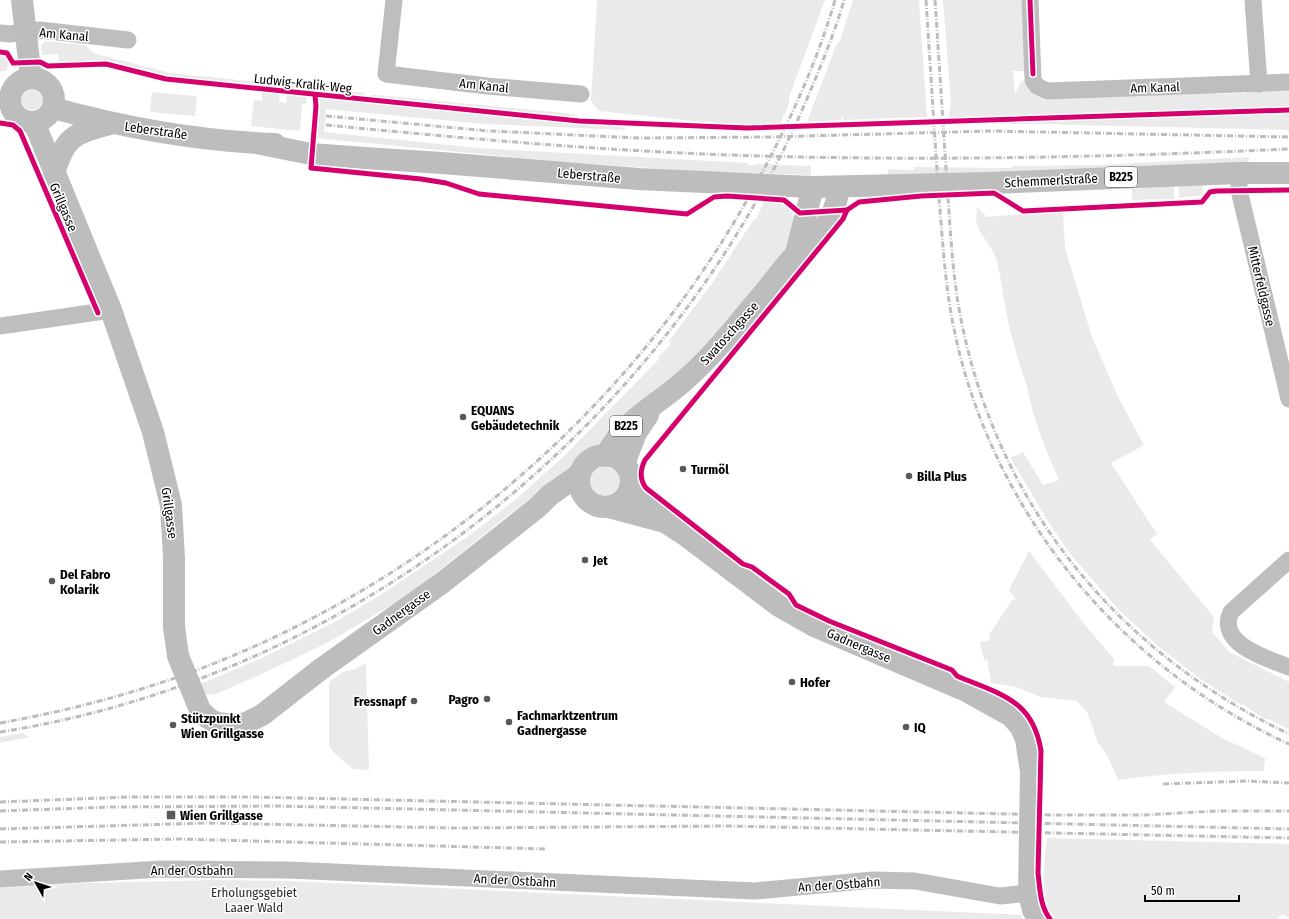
<svg xmlns="http://www.w3.org/2000/svg" width="1289" height="919" viewBox="0 0 1289 919" font-family="'Fira Sans Condensed',sans-serif">
<style>
.green{fill:#eaeaea}
.lines{fill:none;stroke-linecap:round;stroke-linejoin:round}
.minor{stroke:#bebebe;stroke-width:17}
.major{stroke:#bdbdbd;stroke-width:22}
.rail{stroke:#bdbdbd;stroke-width:3;stroke-dasharray:6 2 1 2;stroke-linecap:butt}
.cycleway-casing{stroke:#fff;stroke-width:8}
.cycleway{stroke:#d6006c;stroke-width:5}
.poi-dot{fill:#595959;stroke:#fff;stroke-width:1.5}
.labels{text-anchor:middle;stroke-width:3;stroke-linejoin:round;paint-order:stroke}
.shield{fill:#fff;stroke:#4c4c4c;stroke-width:1}
.shield-label{font-size:12px;font-weight:bold;fill:#000}
.street-label{font-size:13px;fill:#000;stroke:#fff}
.poi-label{font-size:13px;font-weight:bold;fill:#000;stroke:#fff;text-anchor:start}
.park-label{font-size:13px;fill:#2f2f2f;stroke:#fff}
</style>
<rect width="100%" height="100%" fill="#fff"/>
<g class="green">
<polygon points="597,0 825,0 789,97 789,104 784,116 782,115 783,118 780,123 752,125 693,121 599,111 591,101"/>
<polygon points="853,0 919,0 927,117 900,118 898,116 898,118 843,120 843,117 841,117 841,120 807,122 837,43 840,41"/>
<polygon points="943,0 1023,0 1027,71 1013,71 1015,94 1021,82 1027,79 1032,89 1043,100 1052,100 1054,97 1215,91 1216,94 1247,93 1247,90 1289,88 1289,130 1032,124 950,124 949,114 951,103"/>
<polygon points="45,41 85,45 93,53 170,73 365,93 363,96 355,97 194,81 161,76 106,62 59,63 58,54 42,55 41,45"/>
<polygon points="0,55 6,58 9,63 6,71 0,71"/>
<circle cx="32" cy="99" r="11"/>
<polygon points="152,92 197,96 195,116 150,112"/>
<polygon points="262,92 280,93 279,102 286,103 287,95 307,97 306,104 302,104 300,131 251,126 254,100 262,101"/>
<polygon points="370,95 377,95 575,114 573,118 372,99"/>
<polygon points="319,98 619,126 625,128 626,130 485,124 326,109 324,132 478,148 748,163 748,165 754,165 755,164 811,166 811,175 693,171 550,161 316,138 317,100"/>
<polygon points="1249,157 1248,165 888,176 888,169 914,170 914,167 1011,168 1011,166 1098,165 1230,158 1231,160 1232,158"/>
<polygon points="1179,184 1202,184 1203,195 1179,198"/>
<polygon points="1174,186 1174,199 1132,200 1132,189"/>
<polygon points="765,200 787,206 794,217 799,217 787,249 718,333 599,450 585,456 577,467 511,513 427,580 397,602 323,645 270,670 214,695 201,693 198,685 264,657 331,624 374,599 470,535 515,500 562,458 659,359 659,356 671,344 669,341 713,282 754,219 756,219"/>
<polygon points="977,207 987,217 1063,211 1065,248 1092,337 1118,397 1144,445 1111,463 1157,534 1150,540 1214,617 1212,632 1229,652 1289,682 1289,729 1268,719 1264,719 1244,705 1241,705 1202,680 1159,647 1119,610 1070,554 1046,518 1011,459 1012,457 1023,452 1043,485 1059,480 1046,450 1033,413 1026,383 1018,359 1009,326 997,260 990,246 980,232 976,221"/>
<circle cx="605" cy="482" r="19"/>
<path d="M 1029,551 L 1085,625 L 1114,659 L 1113,666 L 1149,666 L 1175,687 L 1164,702 L 1222,738 L 1265,758 L 1264,771 C 1214,771 1166,773 1118,780 L 1107,755 L 1098,743 L 1087,712 L 1077,701 L 1041,697 L 1016,687 L 991,683 L 987,659 L 984,660 L 980,642 L 990,640 L 989,635 L 1012,600 L 1016,599 L 1009,590 Z"/>
<path d="M 366,663 L 369,770 L 353,769 C 347,763 331,752 329,745 L 329,682 L 343,672 L 356,669 Z"/>
<polygon points="23,733 29,737 0,743 0,737"/>
<path d="M 1047,838 L 1289,844 L 1289,917 L 1282,914 L 1277,919 L 1054,919 C 1038,904 1045,858 1047,838 Z"/>
<polygon points="216,880 289,881 1021,915 1022,919 0,919 0,888 85,883"/>
</g>
<g class="lines">
<g class="minor">
<polyline points="394,0 386,74 487,86 581,94"/>
<polyline points="1030,0 1033,80 1037,86 1047,91 1289,82"/>
<polyline points="1253,0 1259,84"/>
<polyline points="0,33 10,34 40,30 128,40"/>
<polyline points="1239,173 1239,190 1289,399"/>
<polyline points="0,326 111,310"/>
<path d="M 1289,560 L 1231,612 C 1216,644 1268,659 1289,667"/>
<polyline points="0,879 161,869 289,870 755,891 873,880 915,881 1000,896 1029,893"/>
</g>
<g class="major">
<polyline points="22,0 31,78"/>
<circle cx="32" cy="100" r="22"/>
<path d="M 53,108 C 125,128 200,141 275,144"/>
<polyline points="34,122 111,310 153,432 171,505 174,558 174,627 178,656 200,710 208,718 217,723 234,725 246,723 262,715 321,669 442,583 538,507 550,495 580,474"/>
<polyline points="261,144 311,154 365,158 442,163 638,179 813,187 990,183 1239,173 1289,173"/>
<path d="M 54,173 C 66,135 74,134 110,124"/>
<polyline points="796,253 813,187"/>
<circle cx="605" cy="481" r="26"/>
<path d="M 606,456 C 623,420 656,406 684,381 C 715,354 741,320 767,289 C 777,277 786,264 796,254 C 808,242 819,236 828,221 C 835,211 837,199 839,187"/>
<polyline points="624,464 636,433 648,415"/>
<polyline points="630,487 665,522"/>
<polyline points="609,507 665,522 685,535 779,606 814,626 966,691 1011,716 1020,726 1026,739 1031,772 1029,893 1033,910 1038,919"/>
</g>
<g class="rail">
<path d="M 926,0 C 930,62 934,124 938,186 C 942,231 944,275 952,319 C 987,506 1116,665 1289,744"/>
<path d="M 935,0 C 939,61 943,122 947,183 C 950,225 952,268 959,309 C 994,502 1114,650 1289,734"/>
<polyline points="326,116 489,131 640,138 769,137 991,131 1289,137"/>
<path d="M 326,125 C 471,139 615,152 761,156 C 937,161 1113,157 1289,149"/>
<path d="M 0,723 C 67,711 133,694 197,670 C 433,581 637,404 757,182 C 788,125 817,63 835,0"/>
<path d="M 0,732 C 354,677 671,423 809,94 C 822,63 835,32 844,0"/>
<polyline points="1163,784 1247,781 1289,783"/>
<polyline points="0,802 129,797 253,797 1056,815 1143,815 1216,811 1289,811"/>
<polyline points="0,811 112,807 278,806 1289,829"/>
<polyline points="0,829 208,823 455,828 728,826 1289,838"/>
<polyline points="0,842 180,839 547,849"/>
</g>
<g class="cycleway-casing">
<g id="cycleway">
<polyline points="1030,0 1033,74"/>
<polyline points="0,52 7,53 13,63 40,62 48,66 106,64 166,79 579,121 747,128 1289,110"/>
<polyline points="315,95 316,106 311,168 421,179 446,183 479,194 687,214 714,197 727,196 784,200 800,213 847,210"/>
<polyline points="0,123 13,125 20,131 98,313"/>
<path d="M 1050,919 C 1040,906 1040,889 1038,873 L 1041,751 C 1033,699 999,694 957,676 L 952,670 L 829,621 L 796,605 L 789,594 L 752,567 L 743,564 L 646,488 C 639,479 640,470 645,460 L 843,219 L 847,210 L 859,202 L 921,196 L 994,193 L 1023,211 L 1202,202 L 1210,192 L 1216,191 L 1289,190"/>
</g>
</g>
<use href="#cycleway" class="cycleway"/>
</g>
<g class="poi-dot">
<circle cx="463" cy="417" r="4"/>
<circle cx="683" cy="469" r="4"/>
<circle cx="909" cy="476" r="4"/>
<circle cx="585" cy="560" r="4"/>
<circle cx="52" cy="581" r="4"/>
<circle cx="792" cy="682" r="4"/>
<circle cx="487" cy="699" r="4"/>
<circle cx="414" cy="701" r="4"/>
<circle cx="509" cy="722" r="4"/>
<circle cx="173" cy="725" r="4"/>
<circle cx="906" cy="727" r="4"/>
<rect x="166" y="810" width="10" height="10" rx="2"/>
</g>
<g class="labels">
<g class="shield">
<rect x="1105" y="167" width="32" height="20" rx="3"/>
<rect x="610" y="416" width="32" height="20" rx="3"/>
</g>
<g class="shield-label">
<text x="1121" y="181">B225</text>
<text x="626" y="430">B225</text>
</g>
<g class="street-label">
<text transform="translate(64 34) rotate(5)" y="5">Am Kanal</text>
<text transform="translate(303 83) rotate(6)" y="5">Ludwig-Kralik-Weg</text>
<text transform="translate(484 85) rotate(6)" y="5">Am Kanal</text>
<text transform="translate(1155 87) rotate(-2)" y="5">Am Kanal</text>
<text transform="translate(156 130) rotate(8)" y="5">Leberstraße</text>
<text transform="translate(589 175) rotate(5)" y="5">Leberstraße</text>
<text transform="translate(1051 180) rotate(-3)" y="5">Schemmerlstraße</text>
<text transform="translate(64 207) rotate(67)" y="5">Grillgasse</text>
<text transform="translate(1262 286) rotate(77)" y="5">Mitterfeldgasse</text>
<text transform="translate(729 333) rotate(-48)" y="5">Swatoschgasse</text>
<text transform="translate(170 513) rotate(82)" y="5">Grillgasse</text>
<text transform="translate(401 612) rotate(-36)" y="5">Gadnergasse</text>
<text transform="translate(859 645) rotate(23)" y="5">Gadnergasse</text>
<text x="192" y="875">An der Ostbahn</text>
<text transform="translate(515 880) rotate(3)" y="5">An der Ostbahn</text>
<text transform="translate(839 884) rotate(-4)" y="5">An der Ostbahn</text>
</g>
<g class="poi-label">
<text x="471" y="415">EQUANS<tspan x="471" dy="15">Gebäudetechnik</tspan></text>
<text x="691" y="474">Turmöl</text>
<text x="917" y="481">Billa Plus</text>
<text x="593" y="565">Jet</text>
<text x="60" y="579">Del Fabro<tspan x="60" dy="15">Kolarik</tspan></text>
<text x="800" y="687">Hofer</text>
<text x="479" y="704" text-anchor="end">Pagro</text>
<text x="406" y="706" text-anchor="end">Fressnapf</text>
<text x="517" y="720">Fachmarktzentrum<tspan x="517" dy="15">Gadnergasse</tspan></text>
<text x="181" y="723">Stützpunkt<tspan x="181" dy="15">Wien Grillgasse</tspan></text>
<text x="914" y="732">IQ</text>
<text x="180" y="820">Wien Grillgasse</text>
</g>
<g class="park-label">
<text x="254" y="897">Erholungsgebiet<tspan x="254" dy="15">Laaer Wald</tspan></text>
</g>
</g>
<g transform="translate(36 883) rotate(309)" stroke="#ffffff" stroke-width="3" paint-order="stroke">
<path d="M0-3L7 15L0 10L-7 15Z" fill="#000000"/>
<text y="-6" font-size="11" font-weight="bold" text-anchor="middle" fill="#000000">N</text>
</g>
<path d="M1145 895v6h94v-6" fill="none" stroke="#000000" stroke-width="2"/>
<text x="1151" y="895" font-size="12" fill="#000000" stroke="#ffffff" stroke-width="3" paint-order="stroke">50 m</text>
</svg>
